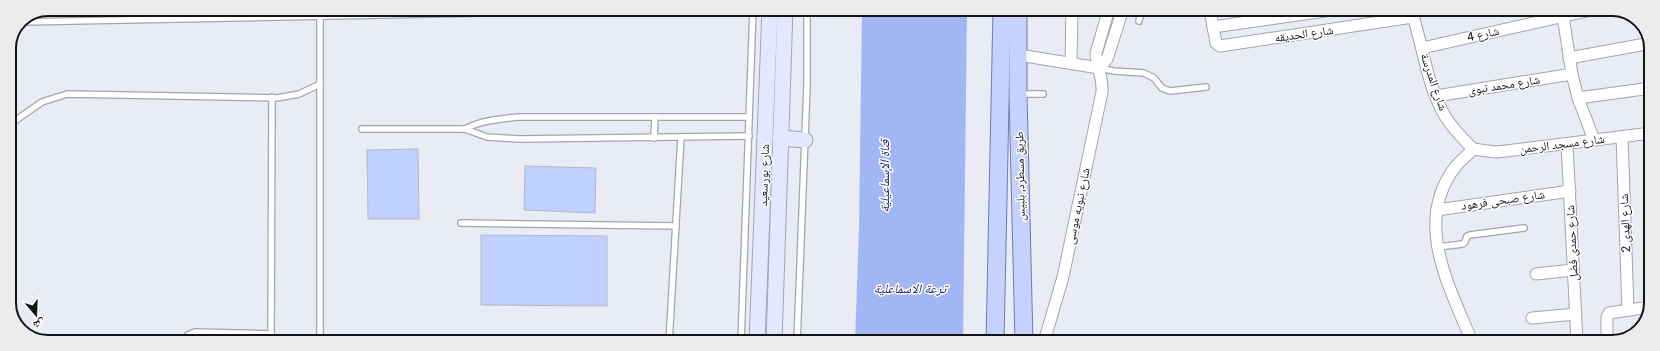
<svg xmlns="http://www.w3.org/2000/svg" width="1660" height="351" viewBox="0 0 1660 351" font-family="Roboto,'Noto Naskh Arabic',sans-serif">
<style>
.water{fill:#a2b6f5}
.building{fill:#bfcfff;stroke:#b6b9c2}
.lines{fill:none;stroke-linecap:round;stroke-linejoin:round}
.service-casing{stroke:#a3a5ae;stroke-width:8}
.minor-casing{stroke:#a3a5ae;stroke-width:13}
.secondary-casing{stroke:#a3a5ae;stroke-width:17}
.primary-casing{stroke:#6d7cad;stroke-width:19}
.service{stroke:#fff;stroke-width:5.5}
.minor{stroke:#fff;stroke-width:11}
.secondary{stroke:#e2e8ff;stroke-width:15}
.primary{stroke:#c5d2fe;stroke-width:17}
.labels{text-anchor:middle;stroke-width:3;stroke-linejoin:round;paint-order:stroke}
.street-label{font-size:12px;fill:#131417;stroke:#fff}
.water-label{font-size:13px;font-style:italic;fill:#151870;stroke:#fff}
.rim{fill:none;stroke:#131417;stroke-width:2}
</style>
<rect width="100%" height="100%" fill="#e9ecf5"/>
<polygon class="water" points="862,9 967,9 963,342 855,342 859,229"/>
<g class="building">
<polygon points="418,149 419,219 368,219 367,150"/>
<polygon points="525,166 596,168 595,213 524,210"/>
<polygon points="481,235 607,236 607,306 481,305"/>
</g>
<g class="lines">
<g class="service-casing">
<g id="service">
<polyline points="320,9 320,341"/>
<polyline points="1139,21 1142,9"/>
<polyline points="20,22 688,9"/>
<polyline points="1099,68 1114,71 1144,73 1154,78 1162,88 1170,91 1206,87"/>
<polyline points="1021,94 1043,94"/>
<polyline points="9,125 42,102 67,94 277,98 299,94 320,84"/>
<polyline points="362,129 465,129 487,137 519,139 749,136"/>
<path d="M 465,129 C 482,120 500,119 519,117 L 749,117"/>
<polyline points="654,138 655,117"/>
<polyline points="461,223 676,226"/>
<polyline points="1437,247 1463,244 1465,242 1467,236 1470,235 1524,228"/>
<polyline points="184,341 188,335 195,332 271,334"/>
<polyline points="271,341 272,97"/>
<polyline points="669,342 681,137"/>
<polyline points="741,342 753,9"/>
<polyline points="797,342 807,86 807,9"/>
</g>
</g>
<g class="minor-casing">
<g id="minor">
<polyline points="1210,10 1216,43 1220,46 1413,17"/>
<path d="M 1411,10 C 1423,44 1426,84 1445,116 C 1453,129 1463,139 1473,149"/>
<polyline points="1562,10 1572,74 1578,98 1594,140"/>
<polyline points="1213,27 1332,10"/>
<polyline points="1422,48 1591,10"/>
<polyline points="1019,55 1099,68"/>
<polyline points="1569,58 1651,43"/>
<polyline points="1071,63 1072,9"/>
<polyline points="1099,68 1107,59 1123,9"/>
<polyline points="1436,96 1572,74"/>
<polyline points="1578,98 1651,88"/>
<polyline points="1622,137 1628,309"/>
<polyline points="1567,144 1577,342"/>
<polyline points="1473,149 1495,152 1506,151 1651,133"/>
<polyline points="1437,210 1570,191"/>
<polyline points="1536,274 1573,270"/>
<polyline points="1532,318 1576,314"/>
<path d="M 1044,342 L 1063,277 L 1102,92 C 1103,76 1096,66 1096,53 L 1109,9"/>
<path d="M 1472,342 C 1450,287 1412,222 1456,166 C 1461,160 1468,155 1473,149"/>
<polyline points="1607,342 1607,317 1609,313 1650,307"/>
</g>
</g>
<g class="secondary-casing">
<g id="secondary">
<polyline points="780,138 805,140"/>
<polyline points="757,342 770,9"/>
<polyline points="774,342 785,9"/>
</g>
</g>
<g class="primary-casing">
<g id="primary">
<polyline points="1018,9 1018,94 1024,342"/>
<polyline points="995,342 1002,9"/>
</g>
</g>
<use href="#service" class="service"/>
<use href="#minor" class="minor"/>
<use href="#secondary" class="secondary"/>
<use href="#primary" class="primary"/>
</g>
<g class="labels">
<g class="street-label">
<text transform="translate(1304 34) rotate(-8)" y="4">شارع الحديقه</text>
<text transform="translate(1483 34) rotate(-12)" y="4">شارع 4</text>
<text transform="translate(1434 82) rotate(71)" y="4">شارع المدرسة</text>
<text transform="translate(1504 85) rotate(-9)" y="4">شارع محمد نبوى</text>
<text transform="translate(1562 144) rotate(-7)" y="4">شارع مسجد الرحمن</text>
<text transform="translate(764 175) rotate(-88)" y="4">شارع بورسعيد</text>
<text transform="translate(1020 176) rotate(-91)" y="4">طريق مسطرد, بلبيس</text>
<text transform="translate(1503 200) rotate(-8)" y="4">شارع صبحى فرهود</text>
<text transform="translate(1078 206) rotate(-78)" y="4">شارع نبويه موسى</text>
<text transform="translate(1625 223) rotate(-92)" y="4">شارع الهدى 2</text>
<text transform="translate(1572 243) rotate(-93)" y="4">شارع حمدى فضل</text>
</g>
<g class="water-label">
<text transform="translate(884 176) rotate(-90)" y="5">قناة الإسماعيلية</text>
<text x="910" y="293">ترعة الاسماعلية</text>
</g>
</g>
<path d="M0 0H1660V351H0ZM48 16H1612A32 32 0 0 1 1644 48V303A32 32 0 0 1 1612 335H48A32 32 0 0 1 16 303V48A32 32 0 0 1 48 16Z" fill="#ececec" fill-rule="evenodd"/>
<path class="rim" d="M48 16H1612A32 32 0 0 1 1644 48V303A32 32 0 0 1 1612 335H48A32 32 0 0 1 16 303V48A32 32 0 0 1 48 16Z"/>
<g transform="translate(36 315) rotate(161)" stroke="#ffffff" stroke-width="3" paint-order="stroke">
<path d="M0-3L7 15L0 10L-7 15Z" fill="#131417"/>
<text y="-6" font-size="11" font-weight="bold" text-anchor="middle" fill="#131417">ش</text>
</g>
</svg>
